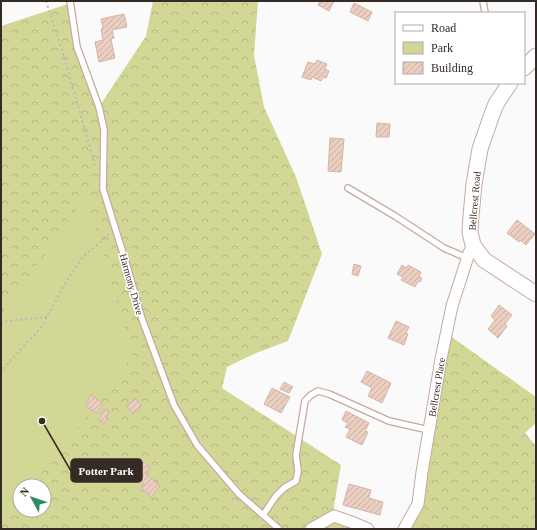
<svg xmlns="http://www.w3.org/2000/svg" width="537" height="530" viewBox="0 0 537 530" font-family="'Times New Roman',serif">
<style>
.forest{fill:url(#forest-crowns);fill-rule:evenodd}
.park{fill:#d2d796}
.building{fill:url(#building-hatch);stroke:#d2b6a8}
.lines{fill:none;stroke-linecap:round;stroke-linejoin:round}
.lane-casing{stroke:#c6aa9d;stroke-width:8}
.street-casing{stroke:#c6aa9d;stroke-width:13}
.secondary-casing{stroke:#c6aa9d;stroke-width:17}
.path{stroke:#bcb9b7;stroke-width:2;stroke-dasharray:2 3;stroke-linecap:butt}
.lane{stroke:#fff;stroke-width:5.5}
.street{stroke:#fff;stroke-width:11}
.secondary{stroke:#fff;stroke-width:15}
.labels{text-anchor:middle;stroke-width:3;stroke-linejoin:round;paint-order:stroke}
.street-label{font-size:10px;fill:#362a25;stroke:#fff}
.leader{fill:none;stroke:#362a25;stroke-width:1.5}
.callout-dot{fill:#362a25;stroke:#fff;stroke-width:1.5}
.callout{fill:#362a25;stroke:#362a25;stroke-width:1.5}
.callout-label{font-size:11px;text-anchor:middle;font-weight:bold;fill:#fff}
</style>
<defs>
<pattern id="forest-crowns" width="20" height="18" patternUnits="userSpaceOnUse"><rect width="20" height="18" fill="#d2d796"/><path d="M2 6a3 3 0 1 1 6 0M12 15a3 3 0 1 1 6 0" fill="none" stroke="#b5b981"/></pattern>
<pattern id="building-hatch" width="6" height="6" patternUnits="userSpaceOnUse"><rect width="6" height="6" fill="#eccec0"/><path d="M-1 1l2-2M0 6l6-6M5 7l2-2" fill="none" stroke="#cbb1a5"/></pattern>
</defs>
<rect width="100%" height="100%" fill="#fafafa"/>
<g class="forest">
<path d="M 153,1 L 258,1 L 254,55 L 264,107 L 296,177 L 322,254 L 288,341 L 256,353 L 227,367 L 222,388 L 341,465 L 334,506 L 334,516 L 368,529 L 1,529 L 1,26 L 71,3 L 77,47 L 99,107 L 146,36 ZM 20,486 L 44,486 L 44,510 L 20,510 Z"/>
<polygon points="446,333 536,397 536,423 525,433 536,446 536,529 404,529 418,504"/>
</g>
<polygon class="park" points="86,196 133,356 32,486 20,486 20,501 1,526 1,314 44,256"/>
<g class="building">
<polygon points="320,1 334,1 329,11 318,5"/>
<polygon points="354,3 372,12 368,21 350,12"/>
<polygon points="124,14 127,27 112,30 114,38 111,39 115,58 99,62 95,42 103,40 101,29 103,28 101,19"/>
<polygon points="317,60 327,64 325,69 329,71 326,78 323,77 321,81 312,77 311,80 302,77 308,62 315,64"/>
<polygon points="377,123 390,124 389,137 376,137"/>
<polygon points="330,138 344,139 341,172 328,171"/>
<polygon points="517,220 535,234 526,245 520,240 519,242 507,233"/>
<polygon points="354,264 361,266 358,276 352,274"/>
<polygon points="402,265 407,268 408,265 421,272 419,277 422,278 420,282 418,281 415,287 401,280 403,277 397,274"/>
<polygon points="499,305 512,315 505,324 507,326 498,338 488,329 495,320 491,316"/>
<polygon points="396,321 409,327 406,333 408,334 404,345 388,338"/>
<polygon points="367,371 391,383 382,403 368,396 372,388 361,382"/>
<polygon points="284,382 293,387 289,393 280,389"/>
<polygon points="272,388 290,397 281,413 264,404"/>
<polygon points="91,395 103,403 97,413 85,406"/>
<polygon points="135,398 142,406 133,414 126,406"/>
<polygon points="103,409 109,411 105,423 99,421"/>
<polygon points="346,411 369,423 365,431 368,432 362,445 346,437 350,429 345,427 348,423 342,420"/>
<polygon points="140,458 150,467 145,473 160,486 151,497 141,488 144,484 129,472"/>
<polygon points="349,484 371,490 369,498 383,502 380,515 343,505"/>
</g>
<g class="lines">
<g class="lane-casing">
<g id="lane">
<polyline points="70,1 77,47 99,107 104,130 103,189 127,266 142,319 174,405 197,445 239,494 279,529"/>
<polyline points="483,1 485,13"/>
<polyline points="348,188 395,216 444,248 467,258"/>
<polyline points="263,515 276,496 284,488 296,481 298,471 296,455 305,401 311,395 318,391 329,394 389,421 429,430"/>
</g>
</g>
<g class="street-casing">
<g id="street">
<polyline points="311,529 334,516 354,523 368,529"/>
<path id="s1" d="M 404,529 L 418,504 L 422,472 L 441,359 L 452,306 L 469,253 L 473,245"/>
</g>
</g>
<g class="secondary-casing">
<g id="secondary">
<polyline points="524,68 536,56"/>
<polyline points="510,83 496,104 491,117 480,149 474,184 471,216 470,232 473,245 484,260 536,294"/>
</g>
</g>
<g class="path">
<polyline points="46,1 63,53 95,165"/>
<polyline points="1,324 7,321 47,317"/>
<polyline points="1,373 10,361 40,329 69,277 83,257 105,238 109,233"/>
</g>
<use href="#lane" class="lane"/>
<use href="#street" class="street"/>
<use href="#secondary" class="secondary"/>
</g>
<g class="labels">
<g class="street-label">
<text transform="translate(474 201) rotate(-85)" y="4">Bellcrest Road</text>
<text transform="translate(132 284) rotate(74)" y="4">Harmony Drive</text>
<text dy="4" stroke="none"><textPath href="#s1" startOffset="147">Bellcrest Place</textPath></text>
</g>
</g>
<path class="leader" d="M42 421L71 471"/>
<circle class="callout-dot" cx="42" cy="421" r="4"/>
<rect class="callout" x="71" y="459" width="71" height="23" rx="4"/>
<g class="callout-label">
<text x="106" y="475">Potter Park</text>
</g>
<rect width="537" height="530" fill="none" stroke="#362a25" stroke-width="4"/>
<rect x="395" y="12" width="130" height="72" fill="#ffffff" stroke="#afaaa8"/>
<rect x="403" y="25" width="20" height="6" fill="#ffffff" stroke="#afaaa8"/>
<text x="431" y="32" font-size="12" fill="#362a25">Road</text>
<rect x="403" y="42" width="20" height="12" fill="#d2d796" stroke="#afaaa8"/>
<text x="431" y="52" font-size="12" fill="#362a25">Park</text>
<rect x="403" y="62" width="20" height="12" fill="url(#building-hatch)" stroke="#afaaa8"/>
<text x="431" y="72" font-size="12" fill="#362a25">Building</text>
<g transform="translate(32 498) rotate(310)"><circle r="19" fill="#ffffff" stroke="#afaaa8"/>
<path d="M0-3L7 15L0 10L-7 15Z" fill="#2b8e68"/>
<text y="-6" font-size="11" font-weight="bold" text-anchor="middle" fill="#362a25">N</text>
</g>
</svg>
